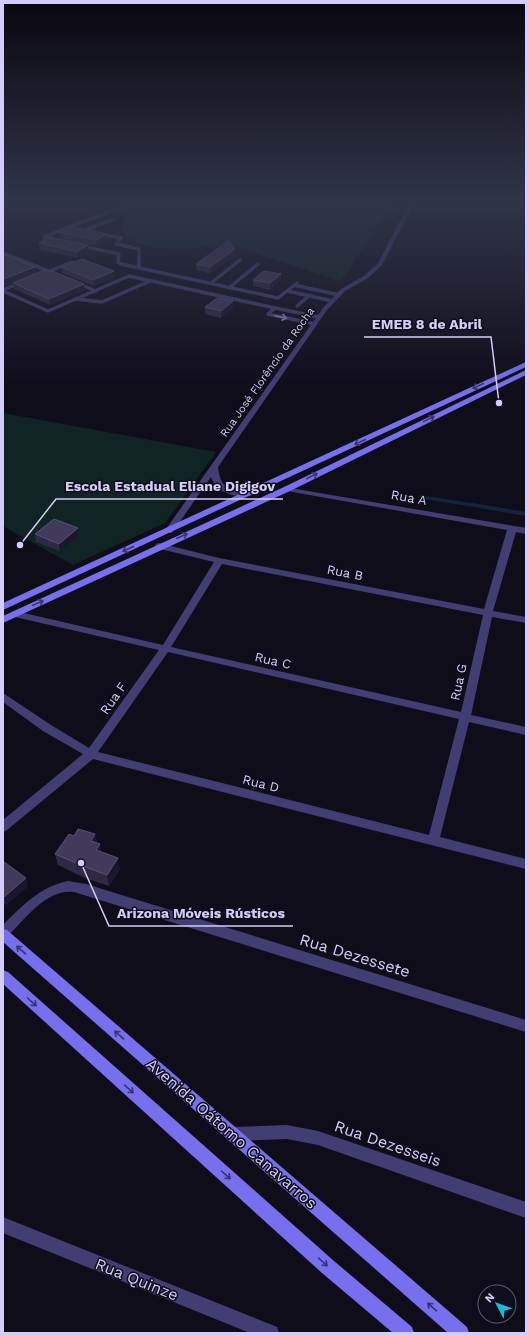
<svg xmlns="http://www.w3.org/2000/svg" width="529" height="1336" viewBox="0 0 529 1336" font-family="'Work Sans',sans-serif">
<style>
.green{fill:#112424}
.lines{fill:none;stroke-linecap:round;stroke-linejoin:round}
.stream-far1{stroke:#13233e;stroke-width:3.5}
.stream{stroke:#13233e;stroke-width:4}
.service{stroke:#423e74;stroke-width:3.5}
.minor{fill:#423e74;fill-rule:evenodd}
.secondary{fill:#776fed;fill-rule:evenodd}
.wall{fill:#2f2846}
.shaded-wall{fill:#1b162d}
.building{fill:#413a5a;stroke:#585173}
.oneway{stroke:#8b86b6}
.oneway2{stroke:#39346f}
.labels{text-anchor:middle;stroke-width:3;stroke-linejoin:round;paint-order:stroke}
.far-street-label{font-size:11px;fill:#d4cdf9;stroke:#100d1b}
.street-label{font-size:13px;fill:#d4cdf9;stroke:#100d1b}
.near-street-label{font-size:16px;fill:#d4cdf9;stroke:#100d1b}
.leader{fill:none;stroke:#d4cdf9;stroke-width:1.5}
.callout-dot{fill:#d4cdf9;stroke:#100d1b;stroke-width:1.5}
.callout-label{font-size:14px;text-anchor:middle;font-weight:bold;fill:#d4cdf9;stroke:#100d1b;stroke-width:3;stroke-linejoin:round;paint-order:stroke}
</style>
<rect width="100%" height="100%" fill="#100d1b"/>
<g class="green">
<path d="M 81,200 L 395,200 L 341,281 L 236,247 C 220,252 220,244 209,245 C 204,245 199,247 193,248 C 175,249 137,249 125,234 C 118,227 123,221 129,216 C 121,210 114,204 103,202 C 96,201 89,203 81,200 Z"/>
<polygon points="3,413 216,452 165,523 73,565 3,526"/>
</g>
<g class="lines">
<polyline class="stream-far1" points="421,497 486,507"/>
<polyline class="stream" points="479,506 526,514"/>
<g class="service">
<polyline points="86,230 114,219"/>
<polyline points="98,233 121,238 116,244 139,249 139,268"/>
<polyline points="55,240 44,237 108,212"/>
<polyline points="81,246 119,254 118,262 121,264 278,298 297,283"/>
<polyline points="3,253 56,274"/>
<polyline points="47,272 72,262"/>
<polyline points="77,283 96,291"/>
<polyline points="211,283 240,260"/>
<polyline points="294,285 339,295"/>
<polyline points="230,287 258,264"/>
<polyline points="3,290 20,283"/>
<polyline points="3,291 48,311 129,276 275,308"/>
<polyline points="287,291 333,301"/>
<polyline points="76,299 102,302 150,281"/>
<polyline points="297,306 310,295"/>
<polyline points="315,324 268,314 275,308 319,317"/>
</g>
<g class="minor">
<path d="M 411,200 L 416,200 L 382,265 L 368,278 L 345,291 L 327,310 L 218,467 C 221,495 234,487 254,491 L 254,495 C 238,499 217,494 211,477 L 172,533 L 166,533 L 165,531 L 166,529 L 323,308 L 341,289 L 364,276 L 378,263 Z"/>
<path d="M 284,487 L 526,528 L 526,534 L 516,532 L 493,611 L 526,617 L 526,623 L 492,617 L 471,715 L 526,727 L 526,735 L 469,722 L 440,837 L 526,859 L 526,869 L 93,759 L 7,830 L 3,832 L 3,820 L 83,754 L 43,731 L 3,702 L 3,693 L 51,725 L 89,748 L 159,650 L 15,617 L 10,614 L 15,611 L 163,645 L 214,562 L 156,548 L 155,546 L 156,544 L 159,543 L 219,558 L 484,609 L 507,530 L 287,491 L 283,489 ZM 222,564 L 483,615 L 461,712 L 171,647 ZM 168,652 L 459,719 L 429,835 L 98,752 Z"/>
<path d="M 68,881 L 86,884 L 526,1020 L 526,1032 L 74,892 C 47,888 24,920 7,937 L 3,938 L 3,925 C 23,905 40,887 68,881 Z"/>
<polygon points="287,1125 318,1131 526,1202 526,1218 318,1145 287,1139 233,1141 228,1139 226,1134 228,1129 233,1127"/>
<polygon points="3,1217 277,1327 279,1333 250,1333 3,1233"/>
</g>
<g class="secondary">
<polygon points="526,362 526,367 3,610 3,603"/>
<polygon points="526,370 526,375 290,491 3,623 3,616 284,487"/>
<polygon points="3,929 7,930 467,1327 469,1333 448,1333 3,942"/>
<polygon points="3,970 8,972 334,1261 412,1327 414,1333 393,1333 322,1273 3,984"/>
</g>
</g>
<g class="wall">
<polygon points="59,232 106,234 106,240 97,246 60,238"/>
<polygon points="39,243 88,245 89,251 78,258 40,250"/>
<polygon points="235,249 235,255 210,273 196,270 196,264"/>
<polygon points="3,254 35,267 36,273 5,286 3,285"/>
<polygon points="61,267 114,271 115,277 94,286 62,273"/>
<polygon points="281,274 280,280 270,290 253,286 253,280"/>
<polygon points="13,283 85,290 50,305 14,289"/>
<polygon points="233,301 233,308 221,318 205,314 205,307"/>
<polygon points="78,528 79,536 60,551 36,542 35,534"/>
<polygon points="95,834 97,843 101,852 120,869 109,886 85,878 58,865 55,854 74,836"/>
<polygon points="3,861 28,886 6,905 3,902"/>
</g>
<g class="shaded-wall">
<polygon points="106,234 106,240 97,246 96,240"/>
<polygon points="88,245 89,251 78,258 77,252"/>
<polygon points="235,249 235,255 210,273 210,267"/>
<polygon points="35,267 36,273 5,286 4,279"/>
<polygon points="114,271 115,277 94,286 93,280"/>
<polygon points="281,274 280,280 270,290 270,283"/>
<polygon points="84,284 85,290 50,305 49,299"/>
<polygon points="233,301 233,308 221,318 221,311"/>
<polygon points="78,528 79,536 60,551 59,544"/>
<polygon points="95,834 97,846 91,841"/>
<polygon points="100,844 102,856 96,850"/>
<polygon points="118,858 120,869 109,886 107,875"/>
<polygon points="26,878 28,886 6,905 4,897"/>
</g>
<g class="building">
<polygon points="69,226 106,234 96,240 59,232"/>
<polygon points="50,237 88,245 77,252 39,243"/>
<polygon points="228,241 235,249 210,267 196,264"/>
<polygon points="3,254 35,267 4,279 3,279"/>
<polygon points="82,259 114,271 93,280 61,267"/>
<polygon points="44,270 49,272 52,271 84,284 49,299 13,283"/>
<polygon points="264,271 281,274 270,283 253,280"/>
<polygon points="217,298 233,301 221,311 205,307"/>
<polygon points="54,519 78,528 59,544 35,534"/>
<polygon points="78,829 95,834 91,841 100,844 96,850 118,858 107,875 83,866 55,854 69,834 74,836"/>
<polygon points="3,861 26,878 4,897 3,896"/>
</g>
<defs><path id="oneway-shaft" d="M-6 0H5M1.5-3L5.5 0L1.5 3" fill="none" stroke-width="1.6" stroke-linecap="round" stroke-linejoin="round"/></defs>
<use class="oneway" href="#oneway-shaft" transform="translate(281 317) rotate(11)"/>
<g class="oneway2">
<use href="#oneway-shaft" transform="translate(478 386) rotate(155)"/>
<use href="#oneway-shaft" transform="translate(429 419) rotate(-26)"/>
<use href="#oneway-shaft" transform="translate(360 442) rotate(155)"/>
<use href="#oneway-shaft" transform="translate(312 476) rotate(-26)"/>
<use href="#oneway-shaft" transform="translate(182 536) rotate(-24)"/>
<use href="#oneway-shaft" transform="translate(128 549) rotate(155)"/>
<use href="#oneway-shaft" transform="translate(38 603) rotate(-25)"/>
<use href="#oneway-shaft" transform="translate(21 950) rotate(-139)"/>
<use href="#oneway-shaft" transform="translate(32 1002) rotate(42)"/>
<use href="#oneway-shaft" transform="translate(119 1035) rotate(-139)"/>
<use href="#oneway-shaft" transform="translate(129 1089) rotate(42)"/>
<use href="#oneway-shaft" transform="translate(226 1175) rotate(42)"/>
<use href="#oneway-shaft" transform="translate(323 1262) rotate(42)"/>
<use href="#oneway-shaft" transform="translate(432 1307) rotate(-139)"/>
</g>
<linearGradient id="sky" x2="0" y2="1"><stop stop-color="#09070f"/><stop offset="0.52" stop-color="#31354a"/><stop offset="1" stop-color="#31354a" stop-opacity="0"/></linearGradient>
<rect width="529" height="387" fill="url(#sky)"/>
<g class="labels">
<g class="far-street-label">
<text transform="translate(267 372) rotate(-55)" y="4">Rua José Florêncio da Rocha</text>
</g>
<g class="street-label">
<text transform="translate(409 497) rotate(10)" y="5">Rua A</text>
<text transform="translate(345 572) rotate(11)" y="5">Rua B</text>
<text transform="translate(273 660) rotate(13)" y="5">Rua C</text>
<text transform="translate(458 682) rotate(-78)" y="5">Rua G</text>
<text transform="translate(113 698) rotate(-55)" y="5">Rua F</text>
<text transform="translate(261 783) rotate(14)" y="5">Rua D</text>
</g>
<g class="near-street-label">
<text transform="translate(355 955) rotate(17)" y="6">Rua Dezessete</text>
<text transform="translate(232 1133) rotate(41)" y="6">Avenida Oátomo Canavarros</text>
<text transform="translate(388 1143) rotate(19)" y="6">Rua Dezesseis</text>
<text transform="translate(137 1279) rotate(22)" y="6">Rua Quinze</text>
</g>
</g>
<path class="leader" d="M499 403L491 337H364M20 545L56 499H283M81 863L109 926H293"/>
<g class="callout-dot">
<circle cx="499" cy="403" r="4"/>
<circle cx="20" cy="545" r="4"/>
<circle cx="81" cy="863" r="4"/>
</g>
<g class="callout-label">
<text x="427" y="329">EMEB 8 de Abril</text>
<text x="170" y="491">Escola Estadual Eliane Digigov</text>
<text x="201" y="918">Arizona Móveis Rústicos</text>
</g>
<rect width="529" height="1336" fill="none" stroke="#d4cdf9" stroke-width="8"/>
<g transform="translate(497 1304) rotate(311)"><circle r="19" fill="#100d1b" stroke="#5e5a74"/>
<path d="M0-3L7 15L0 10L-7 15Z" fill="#1abdd7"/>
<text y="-6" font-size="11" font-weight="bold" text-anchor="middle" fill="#d4cdf9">N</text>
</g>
</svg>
